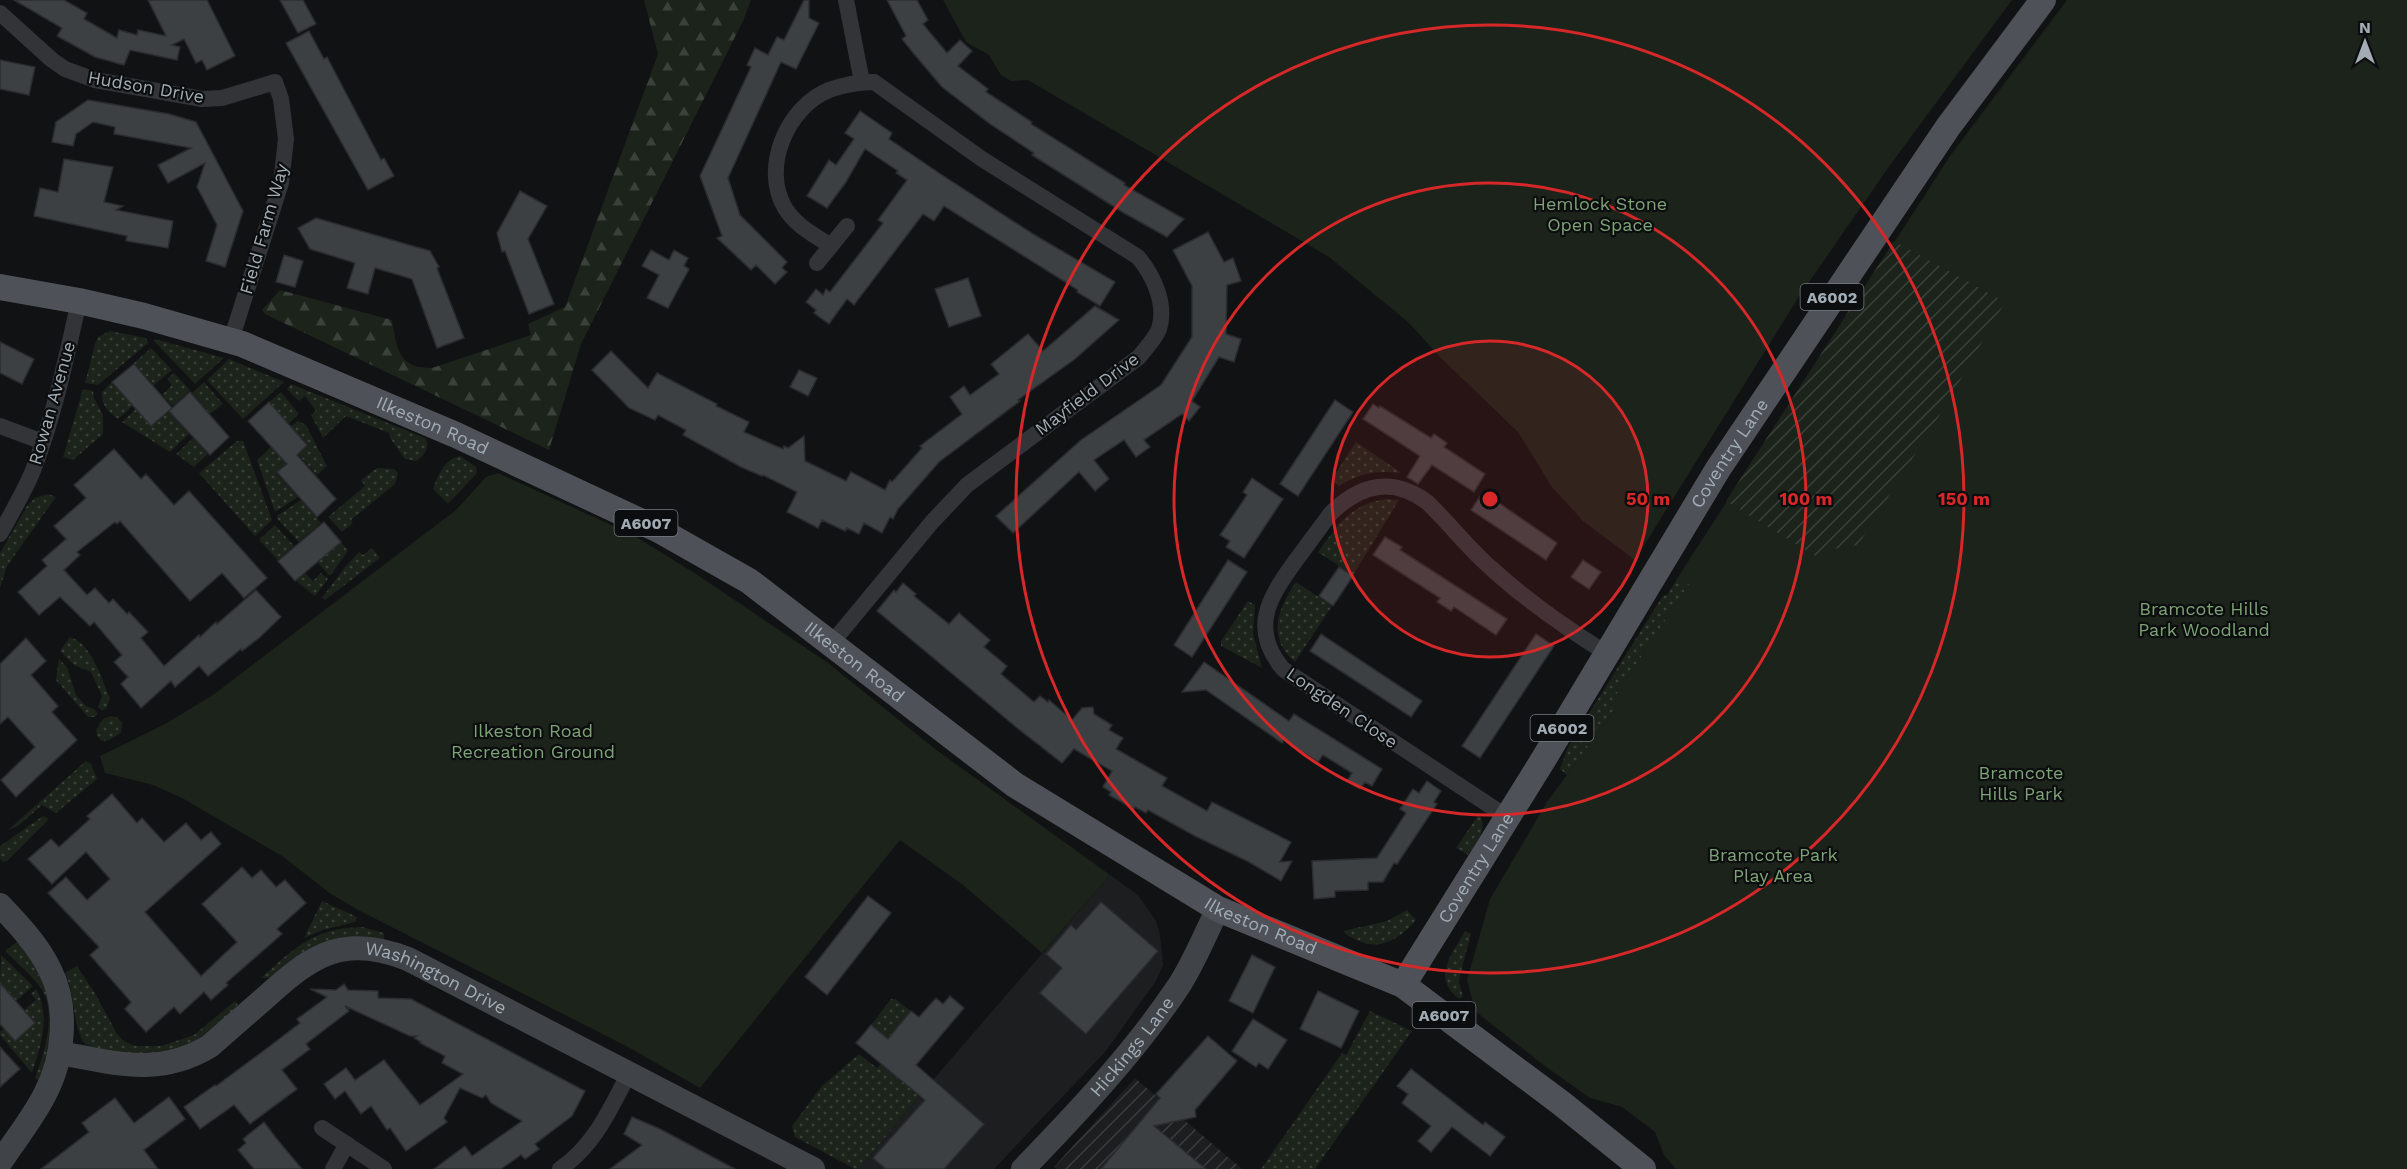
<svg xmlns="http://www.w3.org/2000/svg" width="2407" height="1169" viewBox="0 0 2407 1169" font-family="'Work Sans',sans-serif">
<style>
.built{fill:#1d1e20}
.industrial{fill:url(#industrial-furrows)}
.grass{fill:url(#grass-dots)}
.forest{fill:url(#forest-firs)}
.park{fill:#1c231b}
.garden{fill:url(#garden-furrows)}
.building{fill:#3d4043;stroke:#2b2c2f;stroke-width:1.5}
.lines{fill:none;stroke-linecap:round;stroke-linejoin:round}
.street{stroke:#323438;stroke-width:16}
.secondary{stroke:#404449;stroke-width:24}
.primary{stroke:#4e5258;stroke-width:26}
.ring{fill:none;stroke:#d62828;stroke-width:3}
.labels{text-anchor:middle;stroke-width:4.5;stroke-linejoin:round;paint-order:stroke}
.shield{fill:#0c0d0e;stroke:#747c83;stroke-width:1.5}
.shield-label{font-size:16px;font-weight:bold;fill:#a1acb5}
.street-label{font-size:18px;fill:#a1acb5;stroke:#0c0d0e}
.park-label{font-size:18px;fill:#7da376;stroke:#0c0d0e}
.centre{fill:#d62828;stroke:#0c0d0e;stroke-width:3}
.ring-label{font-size:18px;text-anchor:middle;font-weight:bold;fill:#d62828;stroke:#0c0d0e;stroke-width:4.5;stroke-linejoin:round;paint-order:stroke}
</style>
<defs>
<pattern id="industrial-furrows" width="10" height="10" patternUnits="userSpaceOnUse" patternTransform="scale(1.5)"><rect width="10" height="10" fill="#1d1e20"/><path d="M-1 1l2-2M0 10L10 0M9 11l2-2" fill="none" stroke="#3b3c3e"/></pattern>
<pattern id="grass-dots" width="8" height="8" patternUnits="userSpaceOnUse" patternTransform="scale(1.5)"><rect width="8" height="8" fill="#1c231b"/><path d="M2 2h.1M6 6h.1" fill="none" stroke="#3a403a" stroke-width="1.8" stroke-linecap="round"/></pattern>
<pattern id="forest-firs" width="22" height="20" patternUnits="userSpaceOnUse" patternTransform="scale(1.5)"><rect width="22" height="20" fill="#1c231b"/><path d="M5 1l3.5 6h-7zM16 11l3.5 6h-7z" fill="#3a403a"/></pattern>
<pattern id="garden-furrows" width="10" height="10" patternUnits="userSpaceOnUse" patternTransform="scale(1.5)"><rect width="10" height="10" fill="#1c231b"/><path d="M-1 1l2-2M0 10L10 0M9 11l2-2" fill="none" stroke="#3a403a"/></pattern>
</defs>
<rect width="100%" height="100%" fill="#111213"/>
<polygon class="built" points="1110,875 1138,895 1156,921 1160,935 1163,965 1156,981 1105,1052 994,1169 859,1169 919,1096"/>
<polygon class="industrial" points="1135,1078 1242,1169 1057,1169 1054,1167"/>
<g class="grass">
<polygon points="110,331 146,338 148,343 98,385 85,383 95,344 98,337"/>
<polygon points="155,339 224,358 195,384 154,341"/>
<polygon points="151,348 172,370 154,385 134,363"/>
<polygon points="229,359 284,382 243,419 207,380"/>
<polygon points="174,373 190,390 173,406 162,395 172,385 167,379"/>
<path d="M 112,382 L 133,406 L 118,419 C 108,411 101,406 102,392 Z"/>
<polygon points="204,382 223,404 210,414 192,393"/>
<path d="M 291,384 L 425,438 C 431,447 424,456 416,461 L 405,459 L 390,438 L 389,433 L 346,416 L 323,438 L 311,415 L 316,411 L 305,396 L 299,401 L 287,389 Z"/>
<polygon points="83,389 93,391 94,398 103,415 103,434 73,460 63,457"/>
<polygon points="281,392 299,414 289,423 269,402"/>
<polygon points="136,409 151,426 169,412 189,434 170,452 122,422"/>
<polygon points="298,421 306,425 327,466 317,475 298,454 308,445 291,426"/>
<polygon points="193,438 208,454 194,467 176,454"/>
<polygon points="237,441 243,441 272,520 255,536 199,473"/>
<path d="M 1356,442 L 1400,472 L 1400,473 C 1376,470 1359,473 1339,486 L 1332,479 Z"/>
<polygon points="271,447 286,463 276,473 298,497 275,512 257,460"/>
<path d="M 460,456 L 476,467 L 477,473 L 448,504 L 433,489 C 439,474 443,460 460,456 Z"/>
<polygon points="377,468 394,469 398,473 395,484 351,520 353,523 342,532 328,517 365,486 361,480"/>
<polygon points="48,494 56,497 7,566 0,588 0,553 27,506 35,498"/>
<path d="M 1387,499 L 1399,500 L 1353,575 L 1318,552 C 1339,524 1350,504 1387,499 Z"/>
<polygon points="301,500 321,523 299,542 278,520 277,516"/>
<polygon points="275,525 294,546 278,560 259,540"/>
<polygon points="341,542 348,551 330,576 317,562"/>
<polygon points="372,548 380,558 325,600 322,598 345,567 359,552 363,555"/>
<polygon points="305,573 313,581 321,573 328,579 315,596 296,581"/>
<polygon points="1678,577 1690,584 1611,704 1616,708 1567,775 1560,769 1568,747 1662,597 1668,594"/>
<path d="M 1296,582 L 1332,606 L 1295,662 C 1266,638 1278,608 1296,582 Z"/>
<polygon points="1248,601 1255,605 1253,633 1262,668 1221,646 1221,641"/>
<path d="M 70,637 C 92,644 101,678 110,698 L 107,707 L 102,711 L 98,707 L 102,696 L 91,672 L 74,665 L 60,651 Z"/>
<polygon points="59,659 67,667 76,695 86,706 94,709 98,714 94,717 88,717 56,680"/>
<polygon points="111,716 118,718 122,723 121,733 109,740 102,741 97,736 96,730 103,719"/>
<polygon points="86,761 91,764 97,779 56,813 42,805 18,826 8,830"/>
<path d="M 1479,814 C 1489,829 1476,843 1468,855 L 1456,848 Z"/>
<polygon points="43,816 49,819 7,861 3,862 0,859 0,846"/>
<polygon points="322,901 355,916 357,918 355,922 323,930 304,938"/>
<path d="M 1407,910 L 1416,920 C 1401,938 1381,951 1359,941 C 1353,938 1347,936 1343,931 L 1387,921 Z"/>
<path d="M 362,927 L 384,933 L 384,939 L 356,937 L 272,978 L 261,978 C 296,947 313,928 362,927 Z"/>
<path d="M 1465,931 L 1471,934 L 1460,975 L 1459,982 L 1463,996 L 1459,999 C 1431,977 1452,955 1465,931 Z"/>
<path d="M 18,941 C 55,994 59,1019 39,1081 L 35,1078 C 45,1050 59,1010 38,984 C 28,972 16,962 5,951 Z"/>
<polygon points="1,955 33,986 16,1001 0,983"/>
<path d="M 77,966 L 96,995 L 117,1034 L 124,1041 L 135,1046 L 161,1046 L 194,1035 L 235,1001 L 238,1004 L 231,1016 L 186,1048 L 146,1055 L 101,1050 L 85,1044 C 73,1030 75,993 65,973 Z"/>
<path d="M 36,989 C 51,1015 41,1046 32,1073 L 0,1035 L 0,1032 L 4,1028 L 15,1041 L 36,1023 L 24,1010 L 36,1000 L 31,994 Z"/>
<polygon points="891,999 895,999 911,1011 900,1024 894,1044 871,1025"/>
<polygon points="1370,1011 1412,1031 1315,1169 1261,1169 1342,1053 1346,1055"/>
<polygon points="859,1054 877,1068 881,1064 919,1096 859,1169 855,1169 795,1137 792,1126 822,1086"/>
</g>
<path class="forest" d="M 644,0 L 751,0 L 743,21 L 581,344 L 549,450 L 265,314 L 262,310 L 280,290 L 392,320 C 397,348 397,368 432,368 L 531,335 L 528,324 L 565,307 L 658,54 Z"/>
<g class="park">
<polygon points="943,0 2012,0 1888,168 1798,298 1635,560 1583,521 1552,487 1518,432 1441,358 1408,322 1329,257 1028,80 1011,81 1001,75 989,55 966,42"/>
<polygon points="2067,0 2407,0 2407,1169 1676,1169 1664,1155 1655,1132 1634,1116 1622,1107 1590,1098 1542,1064 1475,1011 1467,980 1490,899 1547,802 1616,708 1610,704 1689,584 1678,577 1950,156"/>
<polygon points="498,473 633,535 696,574 828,663 935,749 1110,875 1042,953 963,885 900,840 700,1088 628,1047 360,911 331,894 282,856 182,798 153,785 105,773 100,756 165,724 213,695 456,510 486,477"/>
</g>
<polygon class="garden" points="1894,241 2005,302 1944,408 1858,545 1827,550 1817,557 1726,501"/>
<g class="building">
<polygon points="14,0 64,0 87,13 84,19 117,38 119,30 137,35 138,30 166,36 148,0 207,0 235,56 207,70 202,60 196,63 184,39 172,45 180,47 177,60 130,50 124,65 95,57 57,36 62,28"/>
<polygon points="280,0 303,0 316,24 298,33"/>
<polygon points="804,0 809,0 809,18 819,23 796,69 781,62 728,178 740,215 787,262 782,268 787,272 775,284 756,265 751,270 717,238 722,236 700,176 751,67 747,65 755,48 768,55 777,37 784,40"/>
<polygon points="887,0 917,0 928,20 923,24 947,53 960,40 972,51 958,66 988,89 986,92 1032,122 1031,124 1125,183 1124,185 1184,219 1167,237 1124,213 1032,155 1034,153 990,124 942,87 914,54 902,39 906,36"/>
<polygon points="309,31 324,59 327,57 381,160 384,158 394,176 368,190 286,43"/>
<polygon points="0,60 35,67 29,95 0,89"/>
<polygon points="88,100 169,114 196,122 243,211 225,267 206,261 217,225 197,187 205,163 168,183 158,165 191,148 114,134 115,127 93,122 76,134 73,146 52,142 56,122"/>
<polygon points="860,111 892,133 889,139 942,175 1033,234 1115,282 1100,306 1077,292 1078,290 944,206 934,221 923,214 854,305 847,299 829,324 814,313 816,310 806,302 816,289 823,295 826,289 830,292 883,223 878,220 907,180 896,173 898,171 865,149 846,182 827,208 807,196 829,160 836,165 854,139 845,133"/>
<polygon points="64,159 113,167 104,202 123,206 116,210 173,221 168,248 126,241 127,236 34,216 40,188 58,192"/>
<polygon points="520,191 547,206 528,239 554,304 529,314 505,251 502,252 497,233"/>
<polygon points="316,218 430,251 439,267 437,268 464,338 437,348 412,279 375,268 368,294 347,288 355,263 310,249 298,228"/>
<polygon points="1208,232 1224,262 1233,258 1241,281 1227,285 1226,334 1241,339 1234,362 1219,357 1192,401 1200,407 1189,421 1182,414 1144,440 1150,447 1136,457 1124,440 1094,460 1109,479 1095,491 1079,472 1013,533 996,516 1081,440 1161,385 1192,337 1192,286 1173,250"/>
<polygon points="651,250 669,260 674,250 688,258 684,266 689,269 668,308 647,298 659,275 642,266"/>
<polygon points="284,255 303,261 295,287 276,282"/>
<polygon points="968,278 981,316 949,327 935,289"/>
<polygon points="1095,306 1119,320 1075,359 1018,400 1020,401 939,462 898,509 893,519 890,517 882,533 864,523 859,534 847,528 845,531 822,520 818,528 787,512 797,492 763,475 762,476 741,467 683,435 686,430 658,415 655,420 629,408 592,370 611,351 648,388 657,373 717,404 716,406 749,422 744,432 783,449 784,446 788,448 804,436 805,461 846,481 851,472 885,490 890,480 892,482 922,448 920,446 962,414 950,397 964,386 970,395 999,374 991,364 1028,334 1043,351"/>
<polygon points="0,342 34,359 22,384 0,373"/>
<polygon points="134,364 172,408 151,426 112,382"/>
<polygon points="799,370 817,378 808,396 790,387"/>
<polygon points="190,392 229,437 210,455 169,411"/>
<polygon points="1335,400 1353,412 1298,496 1280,484"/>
<polygon points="269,402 307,445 297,455 336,499 317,517 277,472 287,464 248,421"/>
<polygon points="1373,404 1379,408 1380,406 1431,438 1434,434 1447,443 1444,447 1485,474 1474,492 1432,465 1418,484 1407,477 1420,456 1363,419"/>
<polygon points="114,449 141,479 146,474 174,505 189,491 267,578 244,598 222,573 190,601 120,521 117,524 115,522 77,552 80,555 64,570 87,595 95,588 109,603 113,599 127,614 129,612 148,632 141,638 164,666 199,635 200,637 216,622 217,624 256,590 281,617 259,638 242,651 241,649 208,676 199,666 175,687 171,681 141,708 121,684 128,677 114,662 122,655 94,622 90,626 60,597 39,615 18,592 47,566 42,560 66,539 54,526 86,498 74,485"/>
<polygon points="1252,478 1283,499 1244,558 1226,547 1230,541 1220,535 1247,495 1243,492"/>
<polygon points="1483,492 1557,543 1546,560 1471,510"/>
<polygon points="324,522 341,542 295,581 278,561"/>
<polygon points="1385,537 1402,547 1400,550 1507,619 1496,635 1454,607 1451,611 1437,602 1440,598 1373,555"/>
<polygon points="1228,560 1247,572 1192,657 1174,645"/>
<polygon points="1583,560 1601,572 1589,589 1571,577"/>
<polygon points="1339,567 1353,576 1333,606 1319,596"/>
<polygon points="903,583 916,594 914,596 949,624 959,613 990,640 984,647 1007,666 1001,674 1034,702 1040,696 1048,702 1049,700 1072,720 1082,708 1093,707 1094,714 1112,725 1109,730 1123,738 1116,749 1167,778 1162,786 1207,811 1212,802 1291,842 1280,862 1292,861 1281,881 1249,862 1195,836 1148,810 1146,813 1135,807 1134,809 1109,795 1111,792 1103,787 1112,771 1074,749 1062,763 1016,727 877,611 894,590 896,592"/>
<polygon points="1321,634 1422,701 1411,717 1310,651"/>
<polygon points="1536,634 1554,646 1480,758 1462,746"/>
<polygon points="26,638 46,661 31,675 58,706 52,712 77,740 16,797 1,780 35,747 8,717 0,724 0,664"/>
<polygon points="1204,662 1289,721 1294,714 1382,769 1372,786 1365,782 1360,789 1347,781 1352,773 1323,755 1318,762 1284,740 1282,743 1206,690 1182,692"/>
<polygon points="1427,781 1441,791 1434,802 1437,804 1397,864 1394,863 1383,882 1368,882 1368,890 1335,891 1335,897 1314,899 1312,861 1377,858 1406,813 1400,809 1413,789 1419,793"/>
<polygon points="112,794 137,823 142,818 164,842 186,823 201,840 211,832 221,844 145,912 201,976 237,942 202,904 242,867 252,878 261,870 276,887 285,880 306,903 277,929 282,934 226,983 228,985 211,1000 204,992 180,1014 174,1007 146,1032 125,1009 131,1002 90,955 99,947 48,893 66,877 87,900 110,879 86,852 52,884 28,859 51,839 59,847 90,819 87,816"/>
<polygon points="868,896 891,913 827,995 805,977"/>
<polygon points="1101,902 1158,951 1086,1034 1040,993 1062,968 1046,954 1071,925 1076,930"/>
<polygon points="1252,955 1275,967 1253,1013 1229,1001"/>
<polygon points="0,983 35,1023 15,1041 0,1024"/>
<polygon points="344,984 348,990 378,991 378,998 411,999 585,1091 572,1116 535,1144 539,1149 525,1159 521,1155 501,1169 434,1169 465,1146 472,1156 522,1121 491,1103 486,1095 482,1098 460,1088 444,1118 447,1122 406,1151 390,1128 387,1130 371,1106 361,1114 345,1091 335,1099 324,1084 346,1068 355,1080 384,1060 420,1105 463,1074 442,1063 445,1056 420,1043 421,1042 414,1038 417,1036 410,1036 345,1006 349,1011 306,1044 310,1049 282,1070 297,1089 250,1124 234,1105 200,1129 184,1107 215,1085 216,1086 266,1049 300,1023 297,1019 327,997 310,989 336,990"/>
<polygon points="1318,991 1359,1011 1341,1048 1300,1029"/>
<polygon points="950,996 964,1008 916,1065 984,1124 944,1169 886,1169 873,1158 925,1100 856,1043 871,1025 888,1039 911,1011 919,1017 936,998 943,1004"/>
<polygon points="1253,1019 1287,1040 1268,1069 1259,1063 1256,1067 1232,1051"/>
<polygon points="1208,1036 1237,1061 1195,1110 1196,1117 1154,1126 1206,1169 1101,1169 1160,1098 1156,1094"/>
<polygon points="0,1047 20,1069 0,1087"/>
<polygon points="1411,1069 1483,1125 1485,1122 1505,1137 1490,1156 1452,1127 1431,1152 1418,1141 1431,1126 1402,1103 1408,1094 1397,1086"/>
<polygon points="169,1097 185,1119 144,1150 158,1169 41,1169 89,1132 82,1123 115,1098 134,1123"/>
<polygon points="632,1117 660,1129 735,1169 610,1169 642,1145 624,1134"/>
<polygon points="264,1122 276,1138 302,1169 254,1169 238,1150 246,1143 243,1139"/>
</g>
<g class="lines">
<g class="street">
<polyline points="846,0 862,82"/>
<polyline points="0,13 52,60 65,69 95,80 202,99 222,98 275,82 281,99 286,139 281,183 231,340"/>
<path d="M 831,246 C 814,235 795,225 785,208 C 761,168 787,107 829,90 C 843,85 859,82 874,82 L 982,159 L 1138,257 C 1153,275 1167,304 1159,329 C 1155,339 1146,348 1139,357 L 967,485 L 932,522 L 831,644"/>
<polyline points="817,263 847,226"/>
<polyline points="0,426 43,442"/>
<path d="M 0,534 C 11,514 23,494 32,473 C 54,417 66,359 79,301"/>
<path d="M 1507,817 L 1283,669 C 1250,629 1268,599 1294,563 C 1306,547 1318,530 1331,513 C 1360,485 1391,476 1427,502 C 1449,523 1468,548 1491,568 C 1526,600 1566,628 1606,653"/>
<polyline points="322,1128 384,1169"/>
<polyline points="333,1169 347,1144"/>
<path d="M 560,1169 C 595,1145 610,1109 629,1073"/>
</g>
<g class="secondary">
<path d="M 0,905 C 19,925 38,945 50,970 C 69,1007 64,1058 45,1094 C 33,1118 15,1140 0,1163"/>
<path id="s1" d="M 60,1053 C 115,1063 159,1077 210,1046 C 229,1029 248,1013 266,997 C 313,954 344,934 408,959 L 813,1169"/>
<path id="s2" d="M 1023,1169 C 1078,1112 1134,1053 1178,987 C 1194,963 1205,934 1218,909"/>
</g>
<g class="primary">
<path id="s3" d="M 0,287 L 79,301 L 144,316 L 242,344 L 456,435 L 659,530 L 749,581 L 1015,785 L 1218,909 L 1403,985 L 1561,1103 L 1643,1169"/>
<path id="s4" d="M 1403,985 L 1540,765 L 1718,469 L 1948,127 L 2043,0"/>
</g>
</g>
<circle cx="1490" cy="499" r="158" fill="#d62828" fill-opacity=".12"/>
<g class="ring">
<circle cx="1490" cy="499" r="158"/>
<circle cx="1490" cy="499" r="316"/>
<circle cx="1490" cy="499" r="474"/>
</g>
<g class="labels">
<g class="shield">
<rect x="1800.5" y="284" width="63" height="26" rx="4.5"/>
<rect x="614.5" y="510" width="63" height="26" rx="4.5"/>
<rect x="1530.5" y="715" width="63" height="26" rx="4.5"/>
<rect x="1412.5" y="1002" width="63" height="26" rx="4.5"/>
</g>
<g class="shield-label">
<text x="1832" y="303">A6002</text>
<text x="646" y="529">A6007</text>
<text x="1562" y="734">A6002</text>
<text x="1444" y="1021">A6007</text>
</g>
<g class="street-label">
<text transform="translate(146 87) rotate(10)" y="6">Hudson Drive</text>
<text transform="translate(264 229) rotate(-74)" y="6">Field Farm Way</text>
<text transform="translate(1087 394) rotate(-37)" y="6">Mayfield Drive</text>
<text transform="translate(52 403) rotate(-74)" y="6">Rowan Avenue</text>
<text dy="6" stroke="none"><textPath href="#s3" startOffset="456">Ilkeston Road</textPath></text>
<text dy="6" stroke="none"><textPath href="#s4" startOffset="624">Coventry Lane</textPath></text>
<text dy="6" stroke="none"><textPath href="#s3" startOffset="942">Ilkeston Road</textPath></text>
<text transform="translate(1342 708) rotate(34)" y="6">Longden Close</text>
<text dy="6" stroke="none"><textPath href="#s4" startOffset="138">Coventry Lane</textPath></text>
<text dy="6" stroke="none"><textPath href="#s3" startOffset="1428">Ilkeston Road</textPath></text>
<text dy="6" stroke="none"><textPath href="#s1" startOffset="420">Washington Drive</textPath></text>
<text dy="6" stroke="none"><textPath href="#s2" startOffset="164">Hickings Lane</textPath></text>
</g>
<g class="park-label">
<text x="1600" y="210">Hemlock Stone<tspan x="1600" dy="21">Open Space</tspan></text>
<text x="2204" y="615">Bramcote Hills<tspan x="2204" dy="21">Park Woodland</tspan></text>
<text x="533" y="737">Ilkeston Road<tspan x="533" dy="21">Recreation Ground</tspan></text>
<text x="2021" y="779">Bramcote<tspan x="2021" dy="21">Hills Park</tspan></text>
<text x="1773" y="861">Bramcote Park<tspan x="1773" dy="21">Play Area</tspan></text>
</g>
</g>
<circle cx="1490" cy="499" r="9" class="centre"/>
<g class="ring-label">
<text x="1648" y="505">50 m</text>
<text x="1806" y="505">100 m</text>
<text x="1964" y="505">150 m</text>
</g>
<g transform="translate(2365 42)" stroke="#0c0d0e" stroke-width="4.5" paint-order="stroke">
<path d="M0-4.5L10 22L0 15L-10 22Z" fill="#a1acb5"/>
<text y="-9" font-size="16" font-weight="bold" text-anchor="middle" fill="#a1acb5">N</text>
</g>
</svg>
